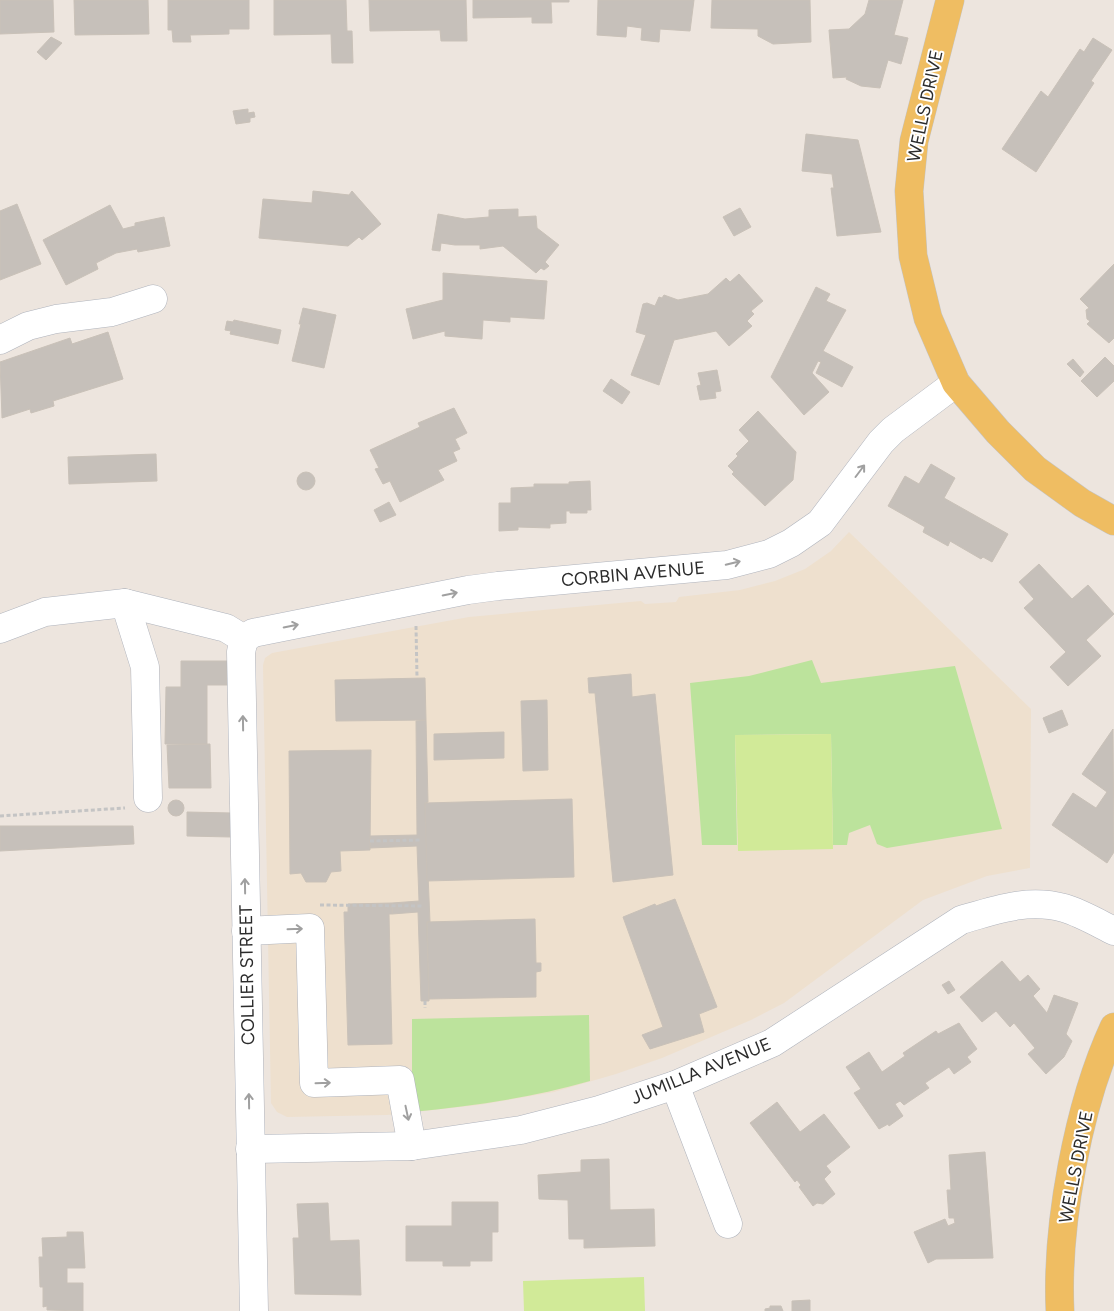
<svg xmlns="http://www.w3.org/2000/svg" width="1114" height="1311" viewBox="0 0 1114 1311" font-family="Figtree,sans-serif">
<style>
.education{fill:#eee0ce}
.green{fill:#bce39c}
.pitch{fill:#d1ea98}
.building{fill:#c6c0ba;stroke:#c9c1b8}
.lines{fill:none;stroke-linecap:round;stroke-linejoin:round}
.minor-casing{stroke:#afb3bc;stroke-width:29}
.major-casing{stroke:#c4c4c4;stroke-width:29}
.path{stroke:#c4c4c4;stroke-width:3;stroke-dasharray:4 2.5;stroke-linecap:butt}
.minor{stroke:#fff;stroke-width:28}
.major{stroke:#efbd62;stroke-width:28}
.oneway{stroke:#a0a0a0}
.labels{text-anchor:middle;stroke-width:4;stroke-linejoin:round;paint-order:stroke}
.street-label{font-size:18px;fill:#2c2c2c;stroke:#fff}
</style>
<rect width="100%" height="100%" fill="#ede5de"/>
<polygon class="education" points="849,532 1031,709 1030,868 987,876 923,900 784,1003 751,1020 662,1058 616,1074 554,1092 479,1105 387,1115 287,1117 277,1112 271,1103 263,665 265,658 272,653 469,617 641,601 645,604 676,602 679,597 740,590 775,581 805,569 831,551"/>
<g class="green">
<polygon points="812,660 821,683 955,666 1002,829 887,848 877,844 870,825 849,833 847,845 833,845 831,734 735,735 737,845 702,845 690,683 749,676"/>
<path d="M 589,1015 L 590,1081 C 531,1098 472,1106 412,1112 L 412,1019 Z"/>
</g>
<g class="pitch">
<polygon points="831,734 833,849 738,851 735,735"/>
<polygon points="644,1277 645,1311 524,1311 523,1281"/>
</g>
<g class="building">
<polygon points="0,0 53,0 54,32 0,34"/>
<polygon points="74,0 148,0 149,34 75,35"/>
<polygon points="168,0 249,0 249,29 229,29 229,34 190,35 191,42 173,42 172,30 168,30"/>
<polygon points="274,0 346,0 347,31 352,31 353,63 332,63 331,34 274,35"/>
<polygon points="369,0 466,0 467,41 441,41 440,30 370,31"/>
<polygon points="473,0 569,0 569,2 551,2 552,23 532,23 532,17 473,18"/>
<polygon points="598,0 694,0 690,31 660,29 659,42 641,40 642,28 627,26 626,37 597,35"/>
<polygon points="712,0 810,0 811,42 773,44 758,36 758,29 711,28"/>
<polygon points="869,0 903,0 894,35 908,38 901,64 888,60 880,88 861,86 846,79 847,77 833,78 829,30 849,29 865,14"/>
<polygon points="51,37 62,43 46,60 37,52"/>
<polygon points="1093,38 1112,50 1091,81 1094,83 1036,172 1002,149 1041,91 1048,97 1080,49 1084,52"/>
<polygon points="248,109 248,113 254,112 255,117 250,118 250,122 236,124 233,111"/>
<polygon points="806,134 858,140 881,232 837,236 831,188 834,188 832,174 802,171"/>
<polygon points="313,191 349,195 352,191 381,224 362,240 359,237 348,246 259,238 263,199 312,203"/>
<polygon points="17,204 41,264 0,280 0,211"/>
<polygon points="110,205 123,229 135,226 135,223 164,217 170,246 138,252 137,249 116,253 96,263 98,269 66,285 43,240"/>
<polygon points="740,208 751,227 734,236 723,217"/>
<polygon points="518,209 518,217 536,216 537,228 559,245 545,262 549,266 544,270 541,268 536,273 503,246 480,249 480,245 455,245 441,243 440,251 432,250 438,214 465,219 489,217 489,210"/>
<polygon points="1114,264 1114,338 1109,343 1087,324 1090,321 1087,319 1086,310 1089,308 1080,299"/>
<polygon points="443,273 547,281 544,319 510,317 510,322 483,320 482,339 445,336 445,331 413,339 406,309 443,300"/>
<polygon points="739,274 763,301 751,311 754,314 747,321 752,326 729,346 716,331 674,340 659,385 631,375 646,335 636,332 643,304 647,303 655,306 659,297 662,298 664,295 678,300 708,294 726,278 730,282"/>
<polygon points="816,287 830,294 826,301 846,310 823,351 853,367 842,387 816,373 821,362 818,361 812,373 829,392 804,415 771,377"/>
<polygon points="303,308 336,315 324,368 292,361 301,324 299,324"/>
<polygon points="234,320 281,330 278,344 230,334 231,331 225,330 227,321 233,322"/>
<polygon points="108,332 123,379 53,401 54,406 31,413 30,409 2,418 0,362 70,338 72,344"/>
<polygon points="1105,357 1114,366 1114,381 1097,397 1081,381"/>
<polygon points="1073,359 1084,372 1080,377 1067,364"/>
<polygon points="717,370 721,391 715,392 716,398 700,400 697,386 701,385 698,373"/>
<polygon points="611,379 630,392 622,404 603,391"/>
<polygon points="454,408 467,433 455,439 460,449 453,452 457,461 438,470 444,480 400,502 390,481 383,484 375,469 379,468 370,450 420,427 418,423"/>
<polygon points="758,411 796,452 793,480 765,506 732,474 734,472 728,466 738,456 736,454 749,441 739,430"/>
<polygon points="156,454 157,481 69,484 68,457"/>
<polygon points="931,464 955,478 944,498 1008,534 992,562 983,557 981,559 950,541 948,546 923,532 925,527 888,506 905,476 919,484"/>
<circle cx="306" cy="481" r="9"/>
<polygon points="590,481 591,510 587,510 587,513 570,513 570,511 566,511 566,523 550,524 550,528 518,527 518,530 499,531 499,503 511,503 511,488 534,487 534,484 569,484 569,482"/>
<polygon points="389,502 396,515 380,522 374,510"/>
<polygon points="1039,564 1072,599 1088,585 1114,614 1086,640 1101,656 1068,686 1050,667 1066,652 1024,608 1034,599 1019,582"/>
<polygon points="181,661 231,661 231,685 207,685 207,744 165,744 166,687 181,687"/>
<polygon points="631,674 632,697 655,694 673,875 613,882 595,693 589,693 588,678"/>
<polygon points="425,678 426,720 336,721 335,680"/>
<polygon points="547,700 548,770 523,771 521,701"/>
<polygon points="1062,710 1068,725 1049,733 1043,718"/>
<polygon points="426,720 428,802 425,803 430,922 427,922 429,1001 421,1001 418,912 392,914 392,903 419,901 417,846 370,848 370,836 417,835 416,721"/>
<polygon points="1113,729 1114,852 1107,863 1052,825 1073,793 1096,808 1107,792 1082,774"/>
<polygon points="504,732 504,758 434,760 434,734"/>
<polygon points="210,744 211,788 169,788 167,745"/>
<polygon points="371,750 370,850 340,851 341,871 331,872 326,882 306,882 301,873 290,874 289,751"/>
<polygon points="572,799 574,877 427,881 425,803"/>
<circle cx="176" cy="808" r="8"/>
<polygon points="187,812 232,813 231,837 187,836"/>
<polygon points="0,826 133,826 134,844 0,851"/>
<polygon points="675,899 717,1007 699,1014 704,1032 650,1049 642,1035 663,1027 623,917 655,904 656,906"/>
<polygon points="392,903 392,914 389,914 392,1044 348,1045 344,912 348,912 348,904"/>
<polygon points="535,919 536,963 541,963 541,971 536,972 536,997 429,999 427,922"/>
<polygon points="1002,961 1020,982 1028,975 1040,989 1033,996 1047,1013 1054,995 1078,1003 1066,1034 1072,1041 1064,1057 1046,1074 1028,1054 1035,1048 1014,1023 1010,1027 996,1011 982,1022 960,997"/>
<polygon points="949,981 955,990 948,994 942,985"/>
<polygon points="959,1023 977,1049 967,1057 971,1062 954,1074 949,1067 925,1083 929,1088 904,1105 900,1101 895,1104 903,1116 889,1126 888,1124 879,1129 854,1093 861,1089 846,1067 869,1052 882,1072 905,1056 903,1053 936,1031 938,1034"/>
<polygon points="777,1102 800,1132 824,1114 850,1147 826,1166 831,1172 824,1179 835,1194 823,1204 817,1203 813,1206 799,1187 801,1185 797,1180 795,1182 750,1123"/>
<polygon points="985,1152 993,1258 936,1259 928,1263 914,1232 945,1219 948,1226 955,1223 954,1218 949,1218 947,1190 951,1190 949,1155"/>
<polygon points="609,1159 610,1210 654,1209 655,1246 584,1248 584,1239 569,1239 568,1200 539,1199 538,1175 581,1172 581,1160"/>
<polygon points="452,1202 498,1202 498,1232 492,1232 492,1261 470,1261 470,1266 443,1266 443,1261 406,1261 406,1226 452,1226"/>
<polygon points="328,1203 330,1241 359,1240 361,1295 295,1294 293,1238 299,1238 297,1204"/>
<polygon points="67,1232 83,1232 85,1268 67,1268 67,1283 83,1283 83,1311 47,1310 47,1306 43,1307 43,1287 40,1287 39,1257 43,1257 42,1238 67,1237"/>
<polygon points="810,1300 810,1311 792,1311 792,1301"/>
<polygon points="770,1306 781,1306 783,1311 765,1311 765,1309 770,1308"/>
</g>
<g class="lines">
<g class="minor-casing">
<g id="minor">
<polyline points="0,340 28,326 56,319 112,312 153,299"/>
<polyline points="125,603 145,667 148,798"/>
<polyline points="0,629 45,612 125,603 226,628 244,639"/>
<polyline points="244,639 253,633 468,590 498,586 727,565 769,554 791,543 820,523 881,442 893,430 956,383"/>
<polyline points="244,639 241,652 254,1311"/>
<polyline points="246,931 310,928 314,1083 400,1080 412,1146"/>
<polyline points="675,1085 728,1224"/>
<path d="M 250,1149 L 412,1146 L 521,1130 L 599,1110 L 675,1085 L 772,1043 L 961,920 C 995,910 1028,898 1064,908 C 1081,913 1098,923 1114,931"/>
</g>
</g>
<g class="major-casing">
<g id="major">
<polyline points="950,0 914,141 909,191 913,256 928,318 956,383 998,432 1035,469 1082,503 1114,521"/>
<path d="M 1060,1311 C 1056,1225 1078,1105 1114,1027"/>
</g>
</g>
<g class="path">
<polyline points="416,626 417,678"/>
<polyline points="0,816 125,808"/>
<polyline points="370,841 422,840"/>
<polyline points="320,905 424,906"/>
<polyline points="425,1001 425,1008"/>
</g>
<use href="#minor" class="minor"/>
<use href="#major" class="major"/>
</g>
<defs><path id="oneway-shaft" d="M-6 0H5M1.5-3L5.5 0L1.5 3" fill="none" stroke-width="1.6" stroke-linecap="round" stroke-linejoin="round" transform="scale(1.25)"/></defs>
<g class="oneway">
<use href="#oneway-shaft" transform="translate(860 471) rotate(-53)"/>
<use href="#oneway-shaft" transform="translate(733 563) rotate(-14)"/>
<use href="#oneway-shaft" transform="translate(450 594) rotate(-11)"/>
<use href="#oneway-shaft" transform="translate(291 626) rotate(-11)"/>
<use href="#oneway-shaft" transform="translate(243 723) rotate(-91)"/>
<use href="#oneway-shaft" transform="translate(245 886) rotate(-91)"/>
<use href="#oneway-shaft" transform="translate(295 929) rotate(-2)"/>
<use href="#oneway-shaft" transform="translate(323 1083) rotate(-2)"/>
<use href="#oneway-shaft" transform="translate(249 1101) rotate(-91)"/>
<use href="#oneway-shaft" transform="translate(407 1113) rotate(78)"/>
</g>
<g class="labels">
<g class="street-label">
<text transform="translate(925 106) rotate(-78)" y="6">WELLS DRIVE</text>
<text transform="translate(633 574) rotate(-5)" y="6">CORBIN AVENUE</text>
<text transform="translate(247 975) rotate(-91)" y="6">COLLIER STREET</text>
<text transform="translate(701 1071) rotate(-22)" y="6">JUMILLA AVENUE</text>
<text transform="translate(1076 1167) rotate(-79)" y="6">WELLS DRIVE</text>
</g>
</g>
</svg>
